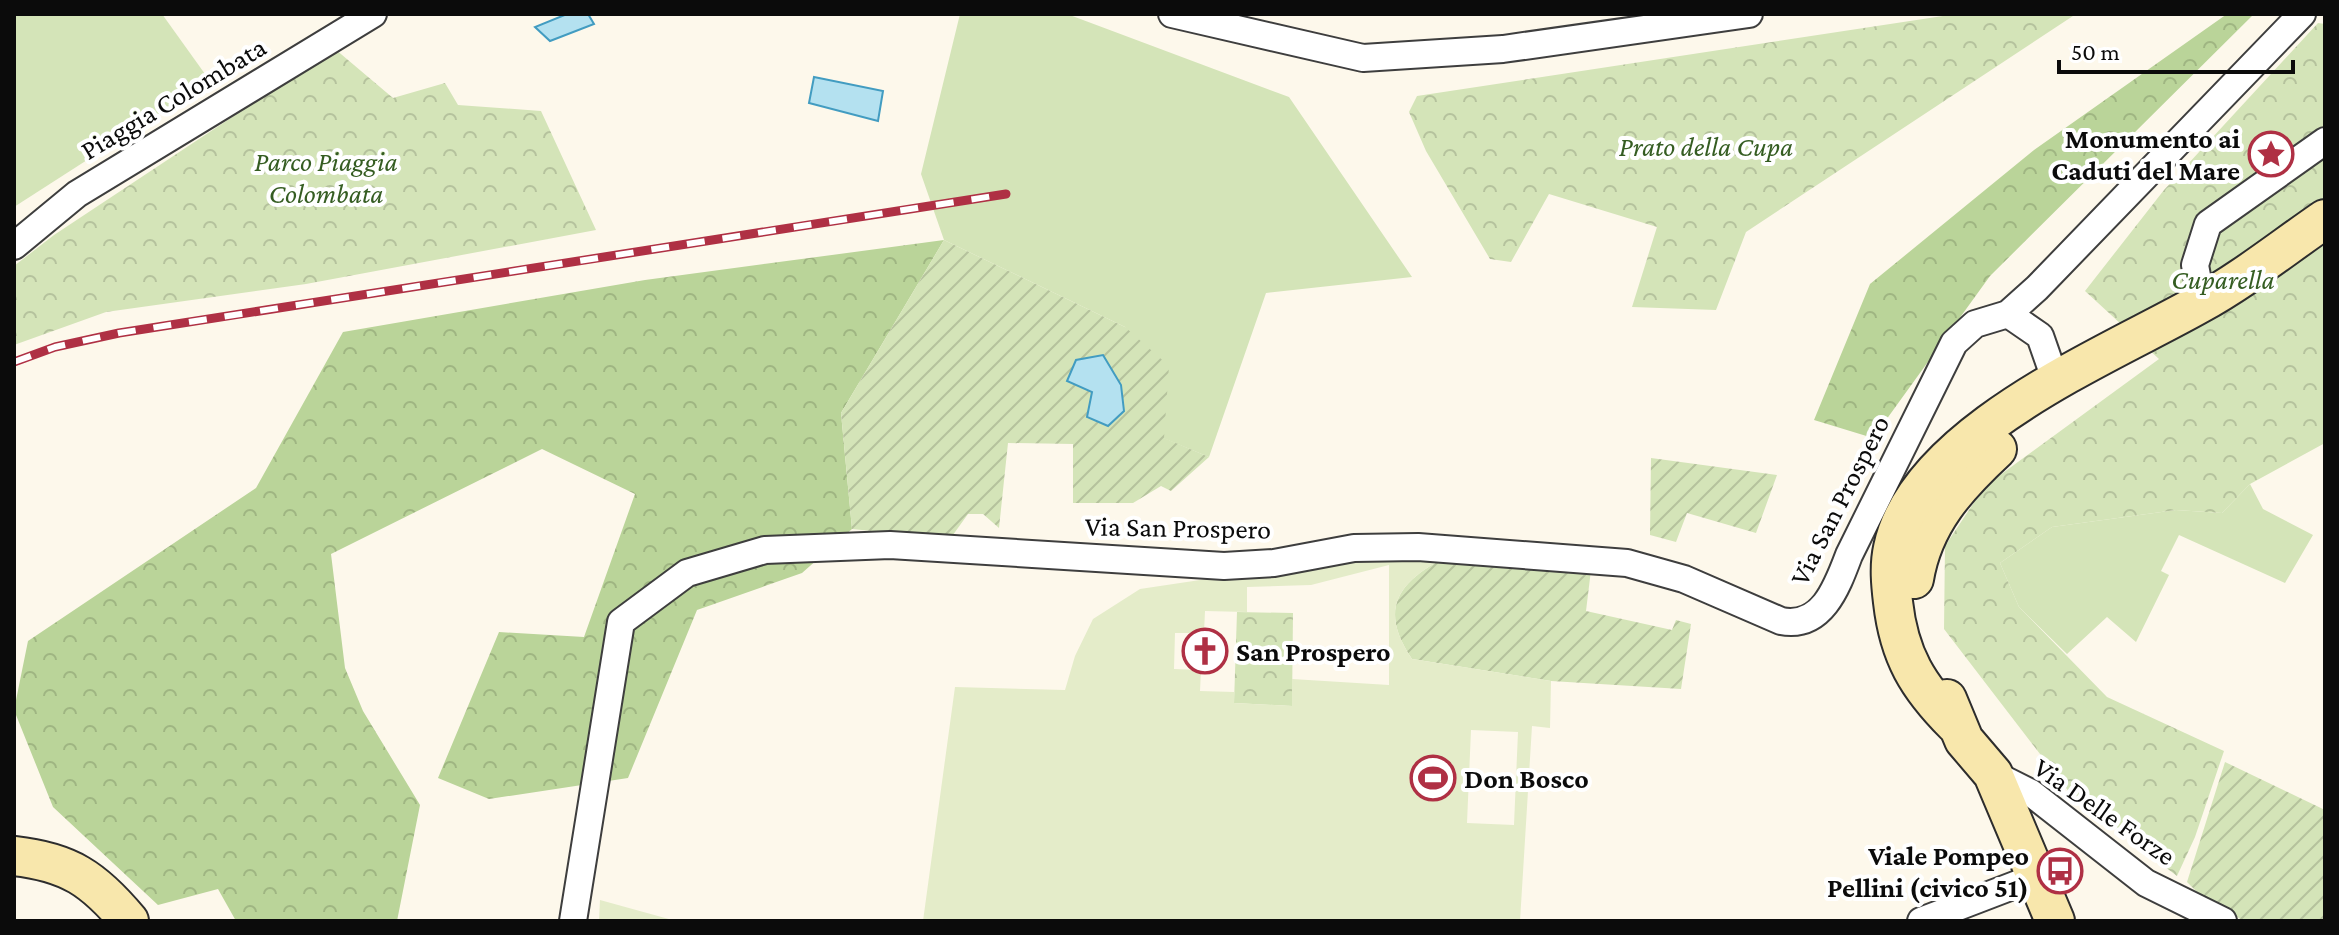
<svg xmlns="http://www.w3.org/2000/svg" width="2339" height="935" viewBox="0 0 2339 935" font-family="'Crimson Pro',serif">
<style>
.grass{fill:#d4e4b8}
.forest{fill:url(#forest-crowns)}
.park{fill:url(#park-crowns)}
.garden{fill:url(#garden-furrows)}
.pitch{fill:#e4ecc9;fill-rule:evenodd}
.water{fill:#b4e1f0;stroke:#429cc1;stroke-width:2}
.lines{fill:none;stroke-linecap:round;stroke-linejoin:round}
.street-casing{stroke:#3e3e3e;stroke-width:30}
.secondary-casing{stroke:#2d2d2d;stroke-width:42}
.street{stroke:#fff;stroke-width:26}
.secondary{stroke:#f8e7ac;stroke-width:38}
.rail-casing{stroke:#af3044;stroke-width:9}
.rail{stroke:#fff;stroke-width:6;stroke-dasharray:18;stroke-linecap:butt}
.labels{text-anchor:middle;stroke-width:8;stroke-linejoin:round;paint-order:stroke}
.street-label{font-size:28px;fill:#0b0b0b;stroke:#fff}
.poi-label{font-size:28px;font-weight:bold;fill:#0b0b0b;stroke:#fff;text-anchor:end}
.park-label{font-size:28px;font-style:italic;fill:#355d22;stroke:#fff}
</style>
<defs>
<pattern id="forest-crowns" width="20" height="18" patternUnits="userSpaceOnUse" patternTransform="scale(2)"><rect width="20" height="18" fill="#bad499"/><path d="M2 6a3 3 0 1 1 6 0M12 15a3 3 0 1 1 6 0" fill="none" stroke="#9fb582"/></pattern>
<pattern id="park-crowns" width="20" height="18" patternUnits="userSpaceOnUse" patternTransform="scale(2)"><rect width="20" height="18" fill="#d4e4b8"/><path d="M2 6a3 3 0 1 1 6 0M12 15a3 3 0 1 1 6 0" fill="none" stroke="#b5c29d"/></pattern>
<pattern id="garden-furrows" width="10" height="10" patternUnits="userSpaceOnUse" patternTransform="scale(2)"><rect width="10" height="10" fill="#d4e4b8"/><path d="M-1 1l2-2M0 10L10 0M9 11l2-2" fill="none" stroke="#b5c29d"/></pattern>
</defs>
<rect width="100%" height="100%" fill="#fdf8eb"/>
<g class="grass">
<polygon points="14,14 162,14 210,81 14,207"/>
<polygon points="960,14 1067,14 1289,97 1412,277 1266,293 1209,457 1163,438 1125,327 944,240 921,174"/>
<polygon points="2250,484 2263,509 2313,535 2285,583 2179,535 2161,571 2169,575 2136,642 2107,617 2067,654 2019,607 2000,563 2052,527 2176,510 2222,513"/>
</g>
<g class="forest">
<polygon points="2227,14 2254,14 1990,276 1873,438 1814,420 1870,284 2034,150"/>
<polygon points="944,240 841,413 852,529 802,573 697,610 628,778 489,799 438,778 499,632 584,637 635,494 542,449 331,554 345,668 363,711 420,805 397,921 236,921 218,889 158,905 53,807 14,710 28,641 256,488 343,332 645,280"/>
</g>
<g class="park">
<polygon points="1956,14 2076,14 1746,232 1716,310 1632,307 1657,227 1549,194 1511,262 1490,259 1426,151 1409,112 1417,96"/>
<polygon points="2318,23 2325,24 2325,443 2250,484 2222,513 2176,510 2052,527 2000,563 2019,607 2107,697 2224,751 2195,837 2177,876 2073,797 1944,629 1945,546 1985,486 2159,359 2085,291 2164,190"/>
<polygon points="335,49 393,98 445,83 458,105 541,111 596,230 306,284 106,312 14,345 14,266 54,235"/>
<polygon points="1237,612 1293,613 1292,706 1234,703"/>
</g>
<g class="garden">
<polygon points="944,240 1125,327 1169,366 1164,438 1209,457 1171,491 1161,486 1133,503 1073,503 1073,444 1008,443 999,528 983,514 968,514 950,539 852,529 841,413"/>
<polygon points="1651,458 1777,475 1756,533 1687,513 1676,542 1650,535"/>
<path d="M 1446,557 L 1591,570 L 1586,611 L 1672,630 L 1676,620 L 1691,624 L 1681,689 L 1551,681 L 1412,659 C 1378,609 1398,582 1446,557 Z"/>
<polygon points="2225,762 2325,810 2325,921 2244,921 2201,896 2187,882"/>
</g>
<g class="pitch">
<path d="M 1388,552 L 1446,557 C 1398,582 1378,609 1412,659 L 1551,681 L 1550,728 L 1532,726 L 1520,921 L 923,921 L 955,687 L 1065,690 L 1075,656 L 1093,619 L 1140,589 ZM 1389,565 L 1389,685 L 1292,679 L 1292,706 L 1234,703 L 1234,692 L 1200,691 L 1201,670 L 1174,669 L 1175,633 L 1204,633 L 1205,611 L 1247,612 L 1247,587 L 1311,585 ZM 1471,730 L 1518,732 L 1514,825 L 1467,823 Z"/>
<polygon points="600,900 676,921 599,921"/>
</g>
<g class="water">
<polygon points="567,14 588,14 594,24 550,41 535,27"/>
<polygon points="814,77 883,91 878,121 809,103"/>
<polygon points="1103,355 1121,385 1124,411 1108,426 1087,417 1092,392 1067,381 1076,360"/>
</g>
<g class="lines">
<g class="street-casing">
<g id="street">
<polyline points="1172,14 1363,58 1503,49 1749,14"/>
<polyline points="14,246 77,194 373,14"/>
<polyline points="2202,303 2195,265 2208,224 2325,141"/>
<polyline points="2008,314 2040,336 2055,379"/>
<polyline points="1993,774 2031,793 2146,883 2223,921"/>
<path d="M 573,921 L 621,622 L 687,573 L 765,550 L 890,545 L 1224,566 L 1274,563 L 1354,548 L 1418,547 L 1627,563 L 1684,579 L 1781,621 C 1822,629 1837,587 1849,555 L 1954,343 L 1975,324 L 2008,314 L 2037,288 L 2302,14"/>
<polyline points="1921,921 2036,877"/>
</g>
</g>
<g class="secondary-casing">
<g id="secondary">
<path d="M 1914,579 C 1923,523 1957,486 1997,449"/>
<polyline points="1947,699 1964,740 1993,774 2055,921"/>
<path d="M 1955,724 C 1918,687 1899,656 1893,602 C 1891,585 1889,566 1893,548 C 1917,433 2107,356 2199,304 C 2243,280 2284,247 2325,219"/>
<path d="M 14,856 C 69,862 94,879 129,921"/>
</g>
</g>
<use href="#street" class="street"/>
<use href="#secondary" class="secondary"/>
<g class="rail-casing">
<polyline id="rail" points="14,362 55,347 119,333 1006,194"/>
</g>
<use href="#rail" class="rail"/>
</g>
<defs>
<g id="sight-ring" transform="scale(2.3)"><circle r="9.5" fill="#fff" stroke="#af3044" stroke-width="1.5"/><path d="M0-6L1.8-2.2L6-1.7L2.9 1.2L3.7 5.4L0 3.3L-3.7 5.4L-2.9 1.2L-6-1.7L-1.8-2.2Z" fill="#af3044"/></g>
<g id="church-ring" transform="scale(2.3)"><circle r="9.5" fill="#fff" stroke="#af3044" stroke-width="1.5"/><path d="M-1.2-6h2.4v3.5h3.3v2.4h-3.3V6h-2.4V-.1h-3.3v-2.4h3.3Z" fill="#af3044"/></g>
<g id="stadium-ring" transform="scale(2.3)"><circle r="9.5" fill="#fff" stroke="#af3044" stroke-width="1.5"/><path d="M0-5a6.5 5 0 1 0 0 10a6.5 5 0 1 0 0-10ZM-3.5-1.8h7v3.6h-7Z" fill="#af3044"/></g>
<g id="bus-ring" transform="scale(2.3)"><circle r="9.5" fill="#fff" stroke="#af3044" stroke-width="1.5"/><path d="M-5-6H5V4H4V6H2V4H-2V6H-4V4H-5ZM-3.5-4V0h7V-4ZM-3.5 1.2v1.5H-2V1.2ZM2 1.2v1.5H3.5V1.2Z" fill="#af3044"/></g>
</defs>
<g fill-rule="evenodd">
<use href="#sight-ring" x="2271" y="154"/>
<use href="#church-ring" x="1205" y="651"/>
<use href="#stadium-ring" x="1433" y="778"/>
<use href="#bus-ring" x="2060" y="871"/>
</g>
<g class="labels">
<g class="street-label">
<text transform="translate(173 98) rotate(-31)" y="10">Piaggia Colombata</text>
<text transform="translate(1839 500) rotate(-63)" y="10">Via San Prospero</text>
<text transform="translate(1178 527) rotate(1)" y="10">Via San Prospero</text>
<text transform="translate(2105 811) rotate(35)" y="10">Via Delle Forze</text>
</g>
<g class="poi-label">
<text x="2240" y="148">Monumento ai<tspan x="2240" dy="32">Caduti del Mare</tspan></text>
<text x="1236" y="661" text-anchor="start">San Prospero</text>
<text x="1464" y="788" text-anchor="start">Don Bosco</text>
<text x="2029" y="865">Viale Pompeo<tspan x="2029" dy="32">Pellini (civico 51)</tspan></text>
</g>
<g class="park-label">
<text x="1706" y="156">Prato della Cupa</text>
<text x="326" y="171">Parco Piaggia<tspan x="326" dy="32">Colombata</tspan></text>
<text x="2223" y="289">Cuparella</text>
</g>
</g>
<rect width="2339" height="935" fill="none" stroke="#0b0b0b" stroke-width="32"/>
<path d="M2059 60v12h234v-12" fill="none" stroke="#0b0b0b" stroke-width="4"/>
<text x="2071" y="60" font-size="24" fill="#0b0b0b" stroke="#ffffff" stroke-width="6" paint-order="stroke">50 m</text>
</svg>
